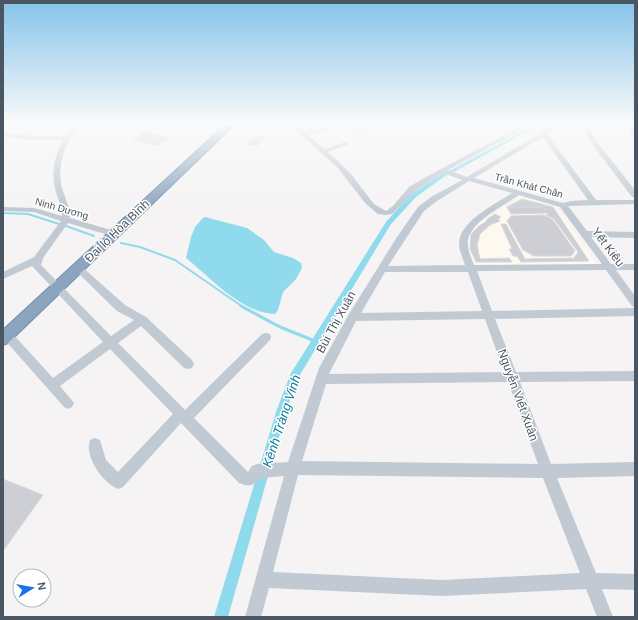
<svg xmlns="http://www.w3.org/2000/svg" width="638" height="620" viewBox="0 0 638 620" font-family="Arial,sans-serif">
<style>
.commercial{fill:#fdf9ef}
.water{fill:#90daee}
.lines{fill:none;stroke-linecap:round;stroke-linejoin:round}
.stream-far1{stroke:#90daee;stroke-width:2}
.stream{stroke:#90daee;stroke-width:3}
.canal{fill:#90daee;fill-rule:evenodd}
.building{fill:#cdcfd5;stroke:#d7d9de}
.highway-casing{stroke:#7690ad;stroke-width:2}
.minor{fill:#c1cad2;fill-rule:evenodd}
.major{fill:#b3c2d1;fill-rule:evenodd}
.highway{fill:#8ba5c1;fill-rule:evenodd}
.labels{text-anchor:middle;stroke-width:3;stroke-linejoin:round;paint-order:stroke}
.far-street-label{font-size:10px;fill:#4a5661;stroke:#fff}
.street-label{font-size:12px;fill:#4a5661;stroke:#fff}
.water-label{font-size:13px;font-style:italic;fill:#0c7c9b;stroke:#fff}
</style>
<rect width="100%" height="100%" fill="#f5f3f3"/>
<polygon class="commercial" points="521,197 556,207 598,265 474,265 469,254 468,242 469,235 474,228 480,222"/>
<path class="water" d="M 205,217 L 247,228 L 264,240 L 274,252 L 293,258 L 301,263 L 302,268 L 296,279 L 283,292 L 278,310 L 275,314 C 241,313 210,277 186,258 L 191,237 L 195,227 L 203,218 Z"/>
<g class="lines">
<g class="stream-far1">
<polyline points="3,213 28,214 59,224"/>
<polyline points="66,226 94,236"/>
<polyline points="121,243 140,247 175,260 243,307"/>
</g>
<polyline class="stream" points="241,306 280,327 315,341"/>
<g class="canal">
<polygon points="537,123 543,123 454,172 449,171"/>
<polygon points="443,173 448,174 416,197 391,224 298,378 287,409 228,617 214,617 277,409 291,373 386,222 411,194"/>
</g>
</g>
<g class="building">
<polygon points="146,131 169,138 156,146 132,139"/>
<polygon points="256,135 265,137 257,146 247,144"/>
<polygon points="522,199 553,207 589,261 521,262 517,256 513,256 509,249 512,249 501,224 506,224 525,259 574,258 578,252 554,219 546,215 548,214 543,207 507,207"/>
<polygon points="507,207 543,207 548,213 511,214"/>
<polygon points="495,214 501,217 498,219 500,221 490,225 480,234 477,245 480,259 509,258 512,262 476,262 470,249 471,234 479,226 487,221 486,220"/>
<polygon points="544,215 553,220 575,251 571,256 534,256 523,250 507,221 511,216"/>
<polygon points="3,479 43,495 3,551"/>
</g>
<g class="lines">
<g class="highway-casing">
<polygon id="highway" points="227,123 236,123 8,343 3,345 3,330"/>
</g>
<g class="minor">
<path d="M 74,123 L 80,123 C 66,143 56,163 62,188 C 65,198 70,207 70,218 L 118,232 L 119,234 L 115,237 L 68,223 L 43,258 L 41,265 L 111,336 L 134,320 L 117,311 L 75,270 L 73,268 L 75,266 L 81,266 L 125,305 L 146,317 L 192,360 L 194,364 L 192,368 L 188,369 L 184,368 L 141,326 L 118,343 L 185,410 L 262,334 L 266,333 L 270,334 L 271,337 L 270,340 L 194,418 L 248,472 L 252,466 L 257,464 L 288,462 L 319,368 L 349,314 L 397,237 L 418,207 L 431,197 L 462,180 L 443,173 L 415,191 L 392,214 L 386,215 L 378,214 L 365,203 L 338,168 L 301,135 L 290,123 L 297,123 L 305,132 L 337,123 L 367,128 L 368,129 L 365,131 L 338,127 L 308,135 L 325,149 L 345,142 L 349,142 L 349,144 L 328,152 L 350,173 L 374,204 L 386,211 L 393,206 L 409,187 L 424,178 L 527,123 L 535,123 L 448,170 L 467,177 L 557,123 L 565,123 L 547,134 L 596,200 L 635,200 L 635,204 L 568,206 L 587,231 L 635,232 L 635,238 L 591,237 L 611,264 L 635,264 L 635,270 L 616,270 L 635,296 L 635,307 L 632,306 L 606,270 L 477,271 L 492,311 L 635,308 L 635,316 L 495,319 L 516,372 L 635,371 L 635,381 L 520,382 L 551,464 L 635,462 L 635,476 L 557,478 L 596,573 L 635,574 L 635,590 L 602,589 L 613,617 L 597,617 L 586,589 L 442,596 L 269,588 L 261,617 L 245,617 L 284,476 L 261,478 C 254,486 249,487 239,483 L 181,423 L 123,487 L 118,489 C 103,483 84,457 90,440 L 95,438 L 100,440 L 106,460 L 118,472 L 173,414 L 110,349 L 60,386 L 74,403 L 72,407 L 68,409 L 64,407 L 3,338 L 3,332 L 7,331 L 11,332 L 53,378 L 103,342 L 32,266 L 3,279 L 3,272 L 34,257 L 61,221 L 34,212 L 3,211 L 3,207 L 34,208 L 62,216 C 62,206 57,198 55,188 C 51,171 55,155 63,140 L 33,140 L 6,137 L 3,135 L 6,133 L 33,136 L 65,136 ZM 543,137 L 588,200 L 571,201 L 563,203 L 474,178 ZM 469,181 L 512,193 C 496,204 459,221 459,244 C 459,251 463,258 465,265 L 388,266 L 424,211 L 437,201 ZM 519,195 L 560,207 L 602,264 L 474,265 C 471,257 467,249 468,241 C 470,222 505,205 519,195 ZM 385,272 L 468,272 L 482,311 L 361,313 ZM 485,319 L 504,372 L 329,374 L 356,321 ZM 508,382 L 538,464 L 302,461 L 326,384 ZM 298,475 L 543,478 L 580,573 L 442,580 L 273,572 Z"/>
<polygon points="481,123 505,125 519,123 505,129"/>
<polygon points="581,123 587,123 597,142 635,190 635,197 632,197 592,144"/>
</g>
<polygon class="major" points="626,123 633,123 635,128 635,138 631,136"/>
<use href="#highway" class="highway"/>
</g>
<linearGradient id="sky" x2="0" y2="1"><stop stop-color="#85c3ea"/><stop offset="0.59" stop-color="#fafafa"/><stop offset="1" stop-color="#fafafa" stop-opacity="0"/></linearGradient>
<rect width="638" height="210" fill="url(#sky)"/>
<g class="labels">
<g class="far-street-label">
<text transform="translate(529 185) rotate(15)" y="4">Trần Khát Chân</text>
<text transform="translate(62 208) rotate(16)" y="4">Ninh Dương</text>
</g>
<g class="street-label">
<text transform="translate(117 231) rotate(-44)" y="4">Đại lộ Hòa Bình</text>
<text transform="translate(608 247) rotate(53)" y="4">Yết Kiêu</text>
<text transform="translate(336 322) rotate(-61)" y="4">Bùi Thị Xuân</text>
<text transform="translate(518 395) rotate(70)" y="4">Nguyễn Viết Xuân</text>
</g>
<g class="water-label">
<text transform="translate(281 421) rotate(-72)" y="5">Kênh Tràng Vinh</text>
</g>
</g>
<rect width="638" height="620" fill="none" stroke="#4a5661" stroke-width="8"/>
<g transform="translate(32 588) rotate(79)"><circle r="19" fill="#ffffff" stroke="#b7bbc0"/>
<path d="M0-3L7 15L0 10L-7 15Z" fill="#1a73e8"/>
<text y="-6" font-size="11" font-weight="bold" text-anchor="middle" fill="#4a5661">N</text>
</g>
</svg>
